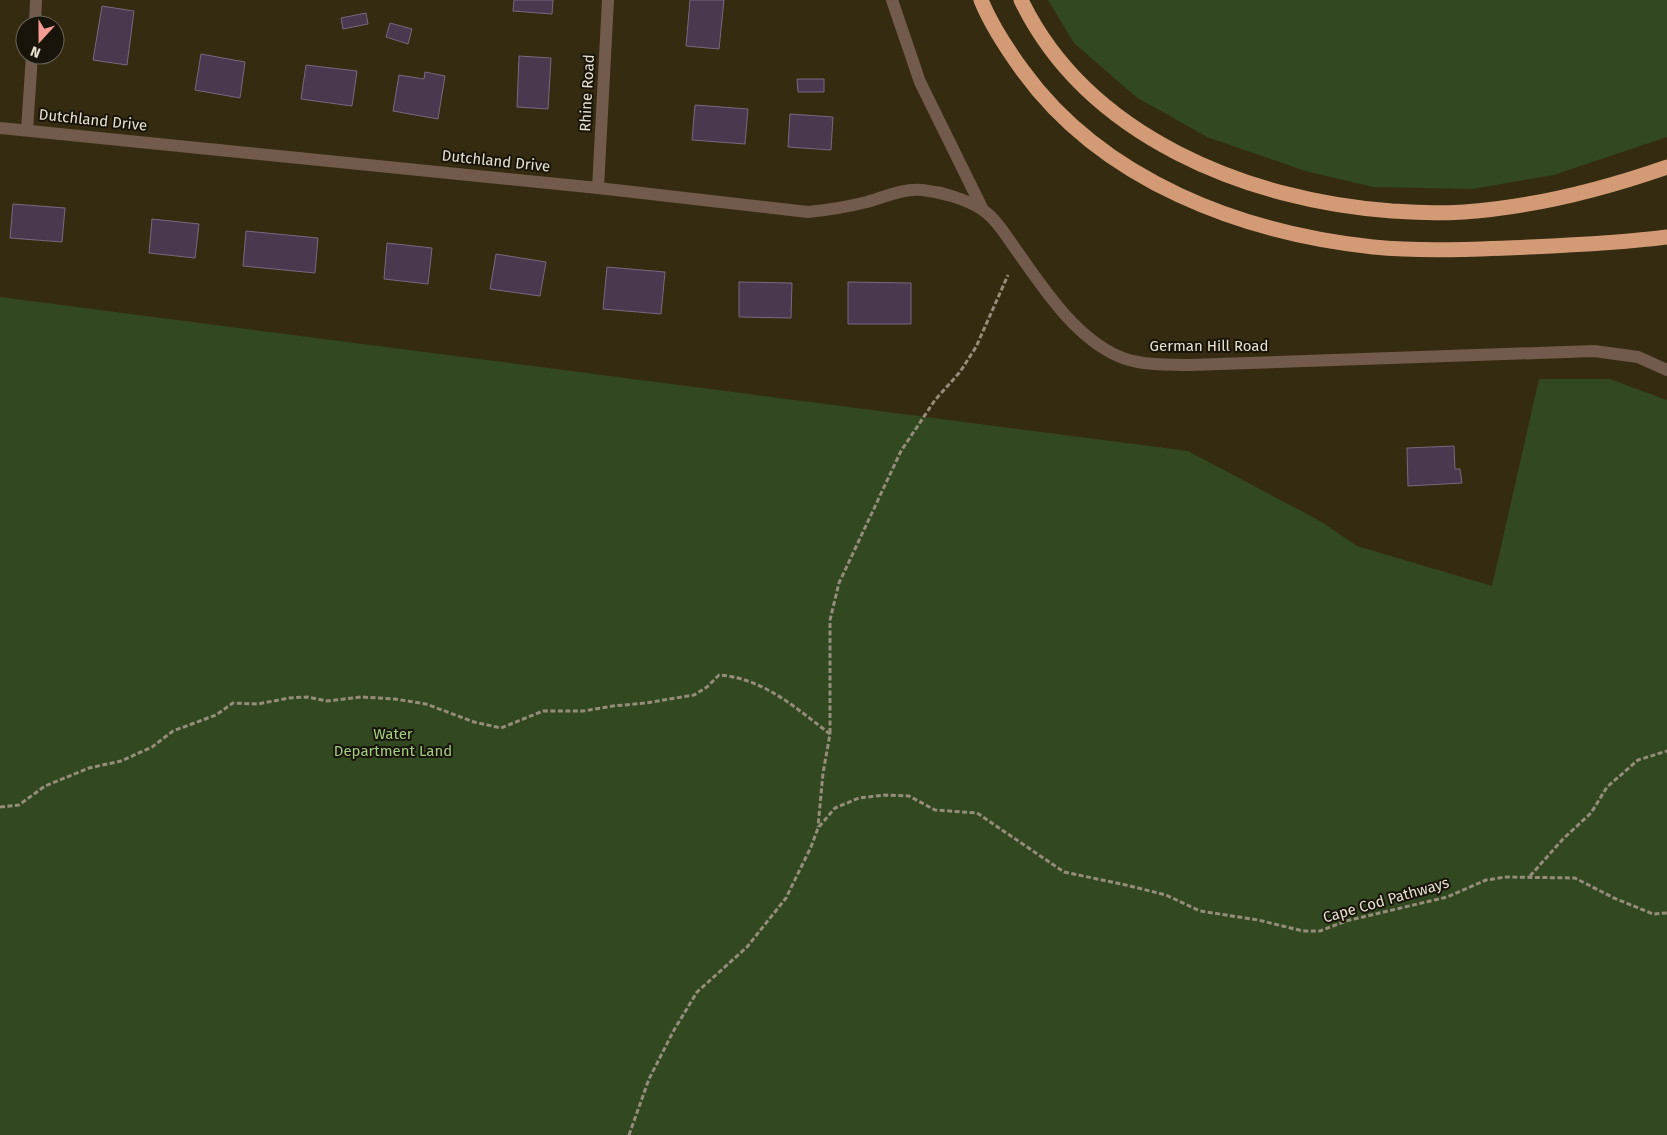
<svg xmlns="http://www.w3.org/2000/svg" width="1667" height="1135" viewBox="0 0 1667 1135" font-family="'Fira Sans',sans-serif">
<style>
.green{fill:#324820}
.building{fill:#4a384e;stroke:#7a6780}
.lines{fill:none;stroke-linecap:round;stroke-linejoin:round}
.path{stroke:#958d79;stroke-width:3;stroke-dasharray:5 2.5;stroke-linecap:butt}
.service{stroke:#725b4d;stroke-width:12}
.minor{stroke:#725b4d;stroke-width:12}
.motorway{stroke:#d29b76;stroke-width:15}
.labels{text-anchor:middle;stroke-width:4;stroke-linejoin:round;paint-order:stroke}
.street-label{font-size:15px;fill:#e6e0d1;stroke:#181409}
.park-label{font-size:15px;fill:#a3ce81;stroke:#181409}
</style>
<rect width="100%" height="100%" fill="#352b10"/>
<g class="green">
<polygon points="1048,0 1667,0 1667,137 1554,175 1472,189 1373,187 1305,171 1207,137 1136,97 1074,43"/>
<polygon points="0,297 1188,451 1320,521 1357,546 1492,586 1539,379 1610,379 1667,400 1667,1135 0,1135"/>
</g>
<g class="building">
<polygon points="514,0 553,0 552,14 513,11"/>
<polygon points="690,0 724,0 719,49 686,46"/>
<polygon points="102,6 134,11 127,65 93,60"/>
<polygon points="366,13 368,24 343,29 341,18"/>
<polygon points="390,23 412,29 408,44 386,37"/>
<polygon points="201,54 245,62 240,98 195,90"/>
<polygon points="519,56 551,58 548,109 517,107"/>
<polygon points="306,65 357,71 352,106 301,99"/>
<polygon points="425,72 445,76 438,119 393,111 399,75 424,79"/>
<polygon points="797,79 824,79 824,92 798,92"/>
<polygon points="695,105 748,109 745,144 692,140"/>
<polygon points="790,114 833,117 831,150 788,147"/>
<polygon points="13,204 65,208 62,242 10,238"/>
<polygon points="152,219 199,224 195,258 149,253"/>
<polygon points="246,231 318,238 315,273 243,266"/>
<polygon points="387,243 432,248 428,284 384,279"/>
<polygon points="496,254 546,262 540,296 490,289"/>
<polygon points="607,267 665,272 661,314 603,309"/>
<polygon points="739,282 792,283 791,318 739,317"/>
<polygon points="848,282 911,283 911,324 848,324"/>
<polygon points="1454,446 1455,469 1460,469 1462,483 1408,486 1407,448"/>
</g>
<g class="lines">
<g class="path">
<polyline points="830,733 830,620 839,583 901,451 935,400 960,372 976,347 1008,275"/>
<path d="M 0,807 L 19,805 L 45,786 L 89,768 L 121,761 L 152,747 L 173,731 L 216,715 L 233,703 L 258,704 L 289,698 L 307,697 L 327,701 L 361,697 L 395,699 L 426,704 L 474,722 L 501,728 L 543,711 L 583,711 L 613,706 L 646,703 L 694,695 L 707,687 L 719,675 C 763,678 796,708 830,734 L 823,773 L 818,827"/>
<polyline points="1530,876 1563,839 1591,813 1607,787 1638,760 1667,751"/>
<polyline points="629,1135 649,1079 674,1030 697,992 747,947 786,898 811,847 818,828 835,808 859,798 885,795 909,796 935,810 977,813 1064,872 1126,885 1166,895 1200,911 1258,920 1303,931 1320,931 1346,921 1447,897 1486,880 1506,877 1575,878 1614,898 1653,914 1667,913"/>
</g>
<polyline class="service" points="892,0 920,82 983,210"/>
<g class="minor">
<polyline points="35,25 36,0"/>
<path d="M 0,128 L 598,188 L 808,212 C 828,210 847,207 867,202 C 885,197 903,188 922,190 C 942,192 966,199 983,210 C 997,220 1007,237 1017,251 C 1044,289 1074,336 1118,356 C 1140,366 1166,364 1189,365 L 1594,351 L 1638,357 L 1667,370"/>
<polyline points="27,130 32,55"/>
<polyline points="598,188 608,0"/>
</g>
<g class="motorway">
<path d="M 981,0 C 991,25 1007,49 1023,71 C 1103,181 1242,233 1373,247 C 1425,252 1478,249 1530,247 C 1576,245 1622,243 1667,237"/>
<path d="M 1021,0 C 1087,137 1249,201 1392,211 C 1416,212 1441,214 1464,212 C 1534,207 1601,190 1667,167"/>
</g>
</g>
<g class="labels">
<g class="street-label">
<text transform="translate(587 93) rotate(-87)" y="5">Rhine Road</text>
<text transform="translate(93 120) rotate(6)" y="5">Dutchland Drive</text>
<text transform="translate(496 161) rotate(6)" y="5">Dutchland Drive</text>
<text x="1209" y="351">German Hill Road</text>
<text transform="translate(1386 900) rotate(-16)" y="5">Cape Cod Pathways</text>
</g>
<g class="park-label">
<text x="393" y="739">Water<tspan x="393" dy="17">Department Land</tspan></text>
</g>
</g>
<g transform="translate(40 40) rotate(201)"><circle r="24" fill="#181409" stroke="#6a6659"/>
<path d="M0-4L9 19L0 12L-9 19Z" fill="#f59c93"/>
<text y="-8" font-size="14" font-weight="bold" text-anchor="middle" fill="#e6e0d1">N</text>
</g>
</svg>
